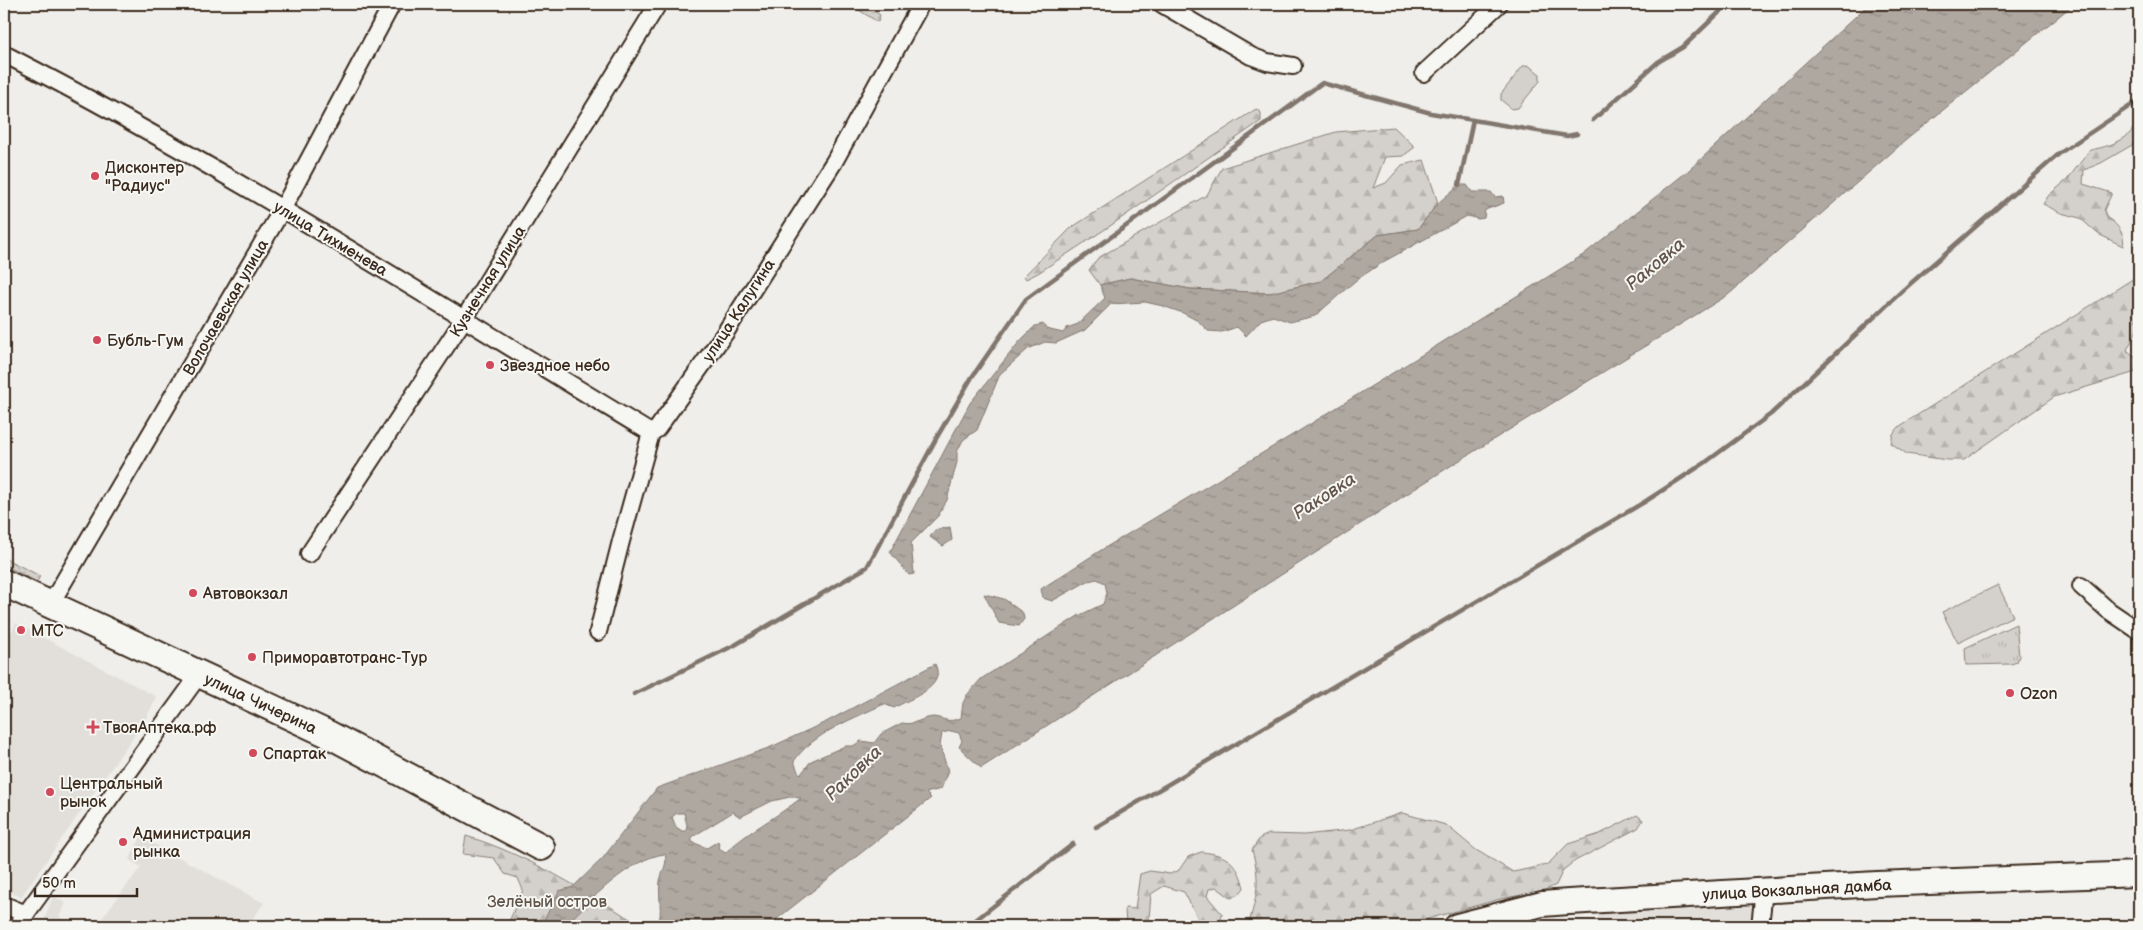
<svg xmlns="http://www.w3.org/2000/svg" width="2143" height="930" viewBox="0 0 2143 930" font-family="'Balsamiq Sans',sans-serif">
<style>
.built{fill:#e2dfdb}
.grass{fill:url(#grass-dots);stroke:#887e75}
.forest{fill:url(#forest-firs);stroke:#887e75}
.park{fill:url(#park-tufts);stroke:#887e75}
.pitch{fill:#d4d1cc;stroke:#887e75}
.water{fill:url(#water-ripples);stroke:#81766d;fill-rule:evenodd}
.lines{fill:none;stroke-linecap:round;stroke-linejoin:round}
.stream{stroke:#81766d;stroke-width:4.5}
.street-casing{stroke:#3b2a1e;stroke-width:20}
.secondary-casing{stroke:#3b2a1e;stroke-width:28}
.primary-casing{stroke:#3b2a1e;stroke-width:30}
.street{stroke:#f6f6f2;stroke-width:16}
.secondary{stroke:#f6f6f2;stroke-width:24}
.primary{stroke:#f6f6f2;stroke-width:26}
.poi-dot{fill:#d1495b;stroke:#f6f6f2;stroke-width:2}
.labels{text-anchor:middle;stroke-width:4;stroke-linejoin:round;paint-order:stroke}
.poi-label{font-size:16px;fill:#3b2a1e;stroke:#f6f6f2;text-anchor:start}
.street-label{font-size:16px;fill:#3b2a1e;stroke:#f6f6f2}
.park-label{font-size:16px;fill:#61544a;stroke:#f6f6f2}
.water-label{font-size:18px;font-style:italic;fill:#64564c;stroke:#f6f6f2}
</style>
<defs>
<pattern id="grass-dots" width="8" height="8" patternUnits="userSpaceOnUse" patternTransform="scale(1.25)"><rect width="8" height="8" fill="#d4d1cc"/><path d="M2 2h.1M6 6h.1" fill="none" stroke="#b7b4af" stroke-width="1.8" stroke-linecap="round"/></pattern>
<pattern id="forest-firs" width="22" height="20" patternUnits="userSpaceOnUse" patternTransform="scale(1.25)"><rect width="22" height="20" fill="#d4d1cc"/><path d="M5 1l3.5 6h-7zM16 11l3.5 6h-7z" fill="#b7b4af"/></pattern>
<pattern id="park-tufts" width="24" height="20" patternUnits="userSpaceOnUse" patternTransform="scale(1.25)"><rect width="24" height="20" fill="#d4d1cc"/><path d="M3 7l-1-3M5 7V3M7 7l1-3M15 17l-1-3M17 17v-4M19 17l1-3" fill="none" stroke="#b7b4af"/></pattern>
<pattern id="water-ripples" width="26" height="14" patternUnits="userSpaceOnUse" patternTransform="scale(1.25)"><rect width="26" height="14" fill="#afa8a1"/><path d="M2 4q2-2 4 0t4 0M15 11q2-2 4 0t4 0" fill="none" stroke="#908983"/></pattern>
</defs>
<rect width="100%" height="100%" fill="#efeeea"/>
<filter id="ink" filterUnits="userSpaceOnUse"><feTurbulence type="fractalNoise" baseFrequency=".02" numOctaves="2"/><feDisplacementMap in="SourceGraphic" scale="10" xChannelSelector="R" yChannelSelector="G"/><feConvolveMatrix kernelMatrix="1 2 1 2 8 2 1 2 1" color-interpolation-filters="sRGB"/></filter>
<g filter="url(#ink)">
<g class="built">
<polygon points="16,623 157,697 145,720 21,897 4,889 4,647"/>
<polygon points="141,837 264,903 249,924 252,926 96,926 141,867 129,860"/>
<polygon points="53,896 66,903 59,917 76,926 42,926"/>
<polygon points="1754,906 1750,926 1598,926 1598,912"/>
</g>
<g class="grass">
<polygon points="849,4 862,4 880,15 878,22"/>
<polygon points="4,558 40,576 37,582 4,565"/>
</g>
<g class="forest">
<polygon points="1256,109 1261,113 1261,121 1110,226 1038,273 1026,279 1024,276 1071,228"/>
<path d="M 2139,121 L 2139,141 L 2101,163 L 2084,170 L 2083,184 L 2112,193 L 2104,210 L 2107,218 C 2117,223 2126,235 2123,246 L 2098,234 L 2080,218 L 2061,213 L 2043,204 L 2049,195 L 2067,180 L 2090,150 C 2102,148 2121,143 2130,133 C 2134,129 2133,125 2139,121 Z"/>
<polygon points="1394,127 1415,147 1403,156 1385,157 1373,188 1386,183 1402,165 1424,160 1438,203 1418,229 1378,235 1321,281 1270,293 1190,289 1130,278 1100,285 1089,270 1098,258 1207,195 1222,168 1336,132"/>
<polygon points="2139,275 2139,326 2127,350 2137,359 2139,359 2139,371 2054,397 1964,460 1947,460 1907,454 1891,443 1893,434 1900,426"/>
<path d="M 1402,813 L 1446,825 L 1476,850 L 1513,872 L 1547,865 L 1568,844 L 1600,834 L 1637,815 L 1643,820 L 1638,828 L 1575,861 L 1563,870 L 1556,885 L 1543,891 L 1500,899 L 1402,926 L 1248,926 C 1257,896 1261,881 1252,850 L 1260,838 L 1269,834 L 1304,835 L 1350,830 Z"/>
<path d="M 466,836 C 526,854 589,893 641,926 L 507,926 L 523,890 L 518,878 L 505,874 L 494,858 L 463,854 Z"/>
<path d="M 1201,852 C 1226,854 1238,862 1244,888 L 1239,894 L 1231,898 L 1216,887 L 1209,889 L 1207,896 L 1222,914 L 1220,926 L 1200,922 L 1184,892 L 1164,886 L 1151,894 L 1149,919 L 1156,926 L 1126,926 L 1125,908 L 1135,909 L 1140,874 L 1150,871 L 1170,874 L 1179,870 L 1188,857 Z"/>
</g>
<polygon class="park" points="2016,624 2019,656 2017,662 2011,664 1966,665 1965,648"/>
<g class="pitch">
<polygon points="1528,65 1540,74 1540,81 1518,108 1512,109 1501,100 1501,94 1523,66"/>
<polygon points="1998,585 2013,616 1958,643 1942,612"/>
</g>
<g class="water">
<path d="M 1869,4 L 2074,4 L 1906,140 L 1728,295 L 1452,465 L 981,768 L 959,747 L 962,741 L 959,733 L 951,731 L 942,733 L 940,746 L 948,771 L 941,789 L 926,793 L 931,798 L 768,926 L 658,926 C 663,911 658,897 660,881 C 662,871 668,864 665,854 C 631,857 588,902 565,926 L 541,926 L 559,891 L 573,887 L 603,858 L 657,788 L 771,747 L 826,722 L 935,664 C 947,688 910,698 894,708 L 884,704 C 855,718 813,733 794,761 L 798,772 L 801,774 L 811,761 L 845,746 L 853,746 L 861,741 L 874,743 L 881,734 L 902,723 C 914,726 923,717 934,717 C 947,719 947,723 961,718 L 963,703 L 967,695 L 981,679 L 1078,616 L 1103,604 L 1107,593 L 1105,583 L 1097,579 L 1088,581 L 1052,601 L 1043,598 L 1041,589 L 1098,552 L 1299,431 L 1583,255 L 1689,170 ZM 790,797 L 801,798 C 776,818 748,831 725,853 L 720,849 L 718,841 L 707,848 L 692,842 L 692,837 L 733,812 L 740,817 L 772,801 ZM 677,813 L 684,813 L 687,825 L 686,831 L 682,831 L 676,827 L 672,817 Z"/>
<polygon points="1459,185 1467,185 1472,192 1491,192 1495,197 1503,196 1504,203 1485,210 1484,218 1478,219 1467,216 1383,262 1355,281 1315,316 1290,322 1273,316 1261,320 1246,336 1237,327 1222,332 1208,331 1198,321 1183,313 1163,306 1145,302 1111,304 1085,330 1056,343 1045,342 1028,349 1000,374 977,430 963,440 957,452 957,462 947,500 938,516 911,543 914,574 909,575 890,552 970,403 1020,341 1035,326 1043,324 1046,329 1063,333 1067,328 1078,324 1105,298 1100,285 1130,278 1190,289 1270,293 1321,281 1378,235 1418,229 1438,203"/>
<polygon points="950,527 952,540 943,546 930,537 935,530"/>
<polygon points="984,594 1004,599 1023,613 1024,619 1019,626 999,623"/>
</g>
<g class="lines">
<g class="stream">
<polyline points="1473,120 1567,136 1577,134"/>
<polyline points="1593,120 1658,62 1683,47 1728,4"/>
<polyline points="634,694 735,645 867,567 937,437 972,377 1026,299 1322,83 1431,113 1473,120 1459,185"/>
<polyline points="1096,827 1646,501 1706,462 1771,414 1902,291 2060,153 2139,100"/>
<polyline points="968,926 1073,844"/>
</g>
<g class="street-casing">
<g id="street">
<polyline points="1162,4 1251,56 1267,62 1293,66"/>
<path d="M 4,54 C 227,168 437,304 651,433"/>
<polyline points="1424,73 1499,4"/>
<polyline points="309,554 464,319 658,4"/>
<polyline points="2081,586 2108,610 2139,631"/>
<polyline points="50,605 283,208 392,4"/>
<polyline points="598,632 621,541 651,433 657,429 725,333 834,162 921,4"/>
<polyline points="4,905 26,914"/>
<polyline points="17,926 199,675"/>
<polyline points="1760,926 1764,890"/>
</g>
</g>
<g class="secondary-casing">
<polyline id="secondary" points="1457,926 1542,904 1569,902 1877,884 2139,874"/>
</g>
<g class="primary-casing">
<polyline id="primary" points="4,583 328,734 541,847"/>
</g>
<use href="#street" class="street"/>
<use href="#secondary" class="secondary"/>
<use href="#primary" class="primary"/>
</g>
</g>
<g class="poi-dot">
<circle cx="95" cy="176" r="5"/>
<circle cx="97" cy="340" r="5"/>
<circle cx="490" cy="365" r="5"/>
<circle cx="193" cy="593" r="5"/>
<circle cx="21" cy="630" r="5"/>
<circle cx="252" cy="657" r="5"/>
<circle cx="2010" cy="693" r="5"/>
<path d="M90.5 719.5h5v5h5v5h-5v5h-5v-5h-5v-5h5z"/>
<circle cx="253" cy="753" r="5"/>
<circle cx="50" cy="792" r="5"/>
<circle cx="123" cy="842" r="5"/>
</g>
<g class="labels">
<g class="poi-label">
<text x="105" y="173">Дисконтер<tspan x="105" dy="18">"Радиус"</tspan></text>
<text x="107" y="346">Бубль-Гум</text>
<text x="500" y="371">Звездное небо</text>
<text x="203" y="599">Автовокзал</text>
<text x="31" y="636">МТС</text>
<text x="262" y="663">Приморавтотранс-Тур</text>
<text x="2020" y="699">Ozon</text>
<text x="103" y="733">ТвояАптека.рф</text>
<text x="263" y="759">Спартак</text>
<text x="60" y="789">Центральный<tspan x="60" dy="18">рынок</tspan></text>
<text x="133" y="839">Администрация<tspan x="133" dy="18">рынка</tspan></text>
</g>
<g class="street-label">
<text transform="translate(331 238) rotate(31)" y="6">улица Тихменева</text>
<text transform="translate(487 281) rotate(-58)" y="6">Кузнечная улица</text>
<text transform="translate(225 307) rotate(-60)" y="6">Волочаевская улица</text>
<text transform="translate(738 310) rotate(-57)" y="6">улица Калугина</text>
<text transform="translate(261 703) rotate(25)" y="6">улица Чичерина</text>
<text transform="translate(1797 889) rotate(-3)" y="6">улица Вокзальная дамба</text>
</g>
<g class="park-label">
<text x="547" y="907">Зелёный остров</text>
</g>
<g class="water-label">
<text transform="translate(1655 264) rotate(-40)" y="6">Раковка</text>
<text transform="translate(1324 496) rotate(-33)" y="6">Раковка</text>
<text transform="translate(853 773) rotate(-44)" y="6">Раковка</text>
</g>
</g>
<rect width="2143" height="930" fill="none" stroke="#f6f6f2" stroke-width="20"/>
<rect x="10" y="10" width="2123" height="910" fill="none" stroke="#3b2a1e" stroke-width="2" filter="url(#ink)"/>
<path d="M35 888v8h102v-8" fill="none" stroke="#3b2a1e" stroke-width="2.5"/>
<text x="42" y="888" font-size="15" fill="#3b2a1e" stroke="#f6f6f2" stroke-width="4" paint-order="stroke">50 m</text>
</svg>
